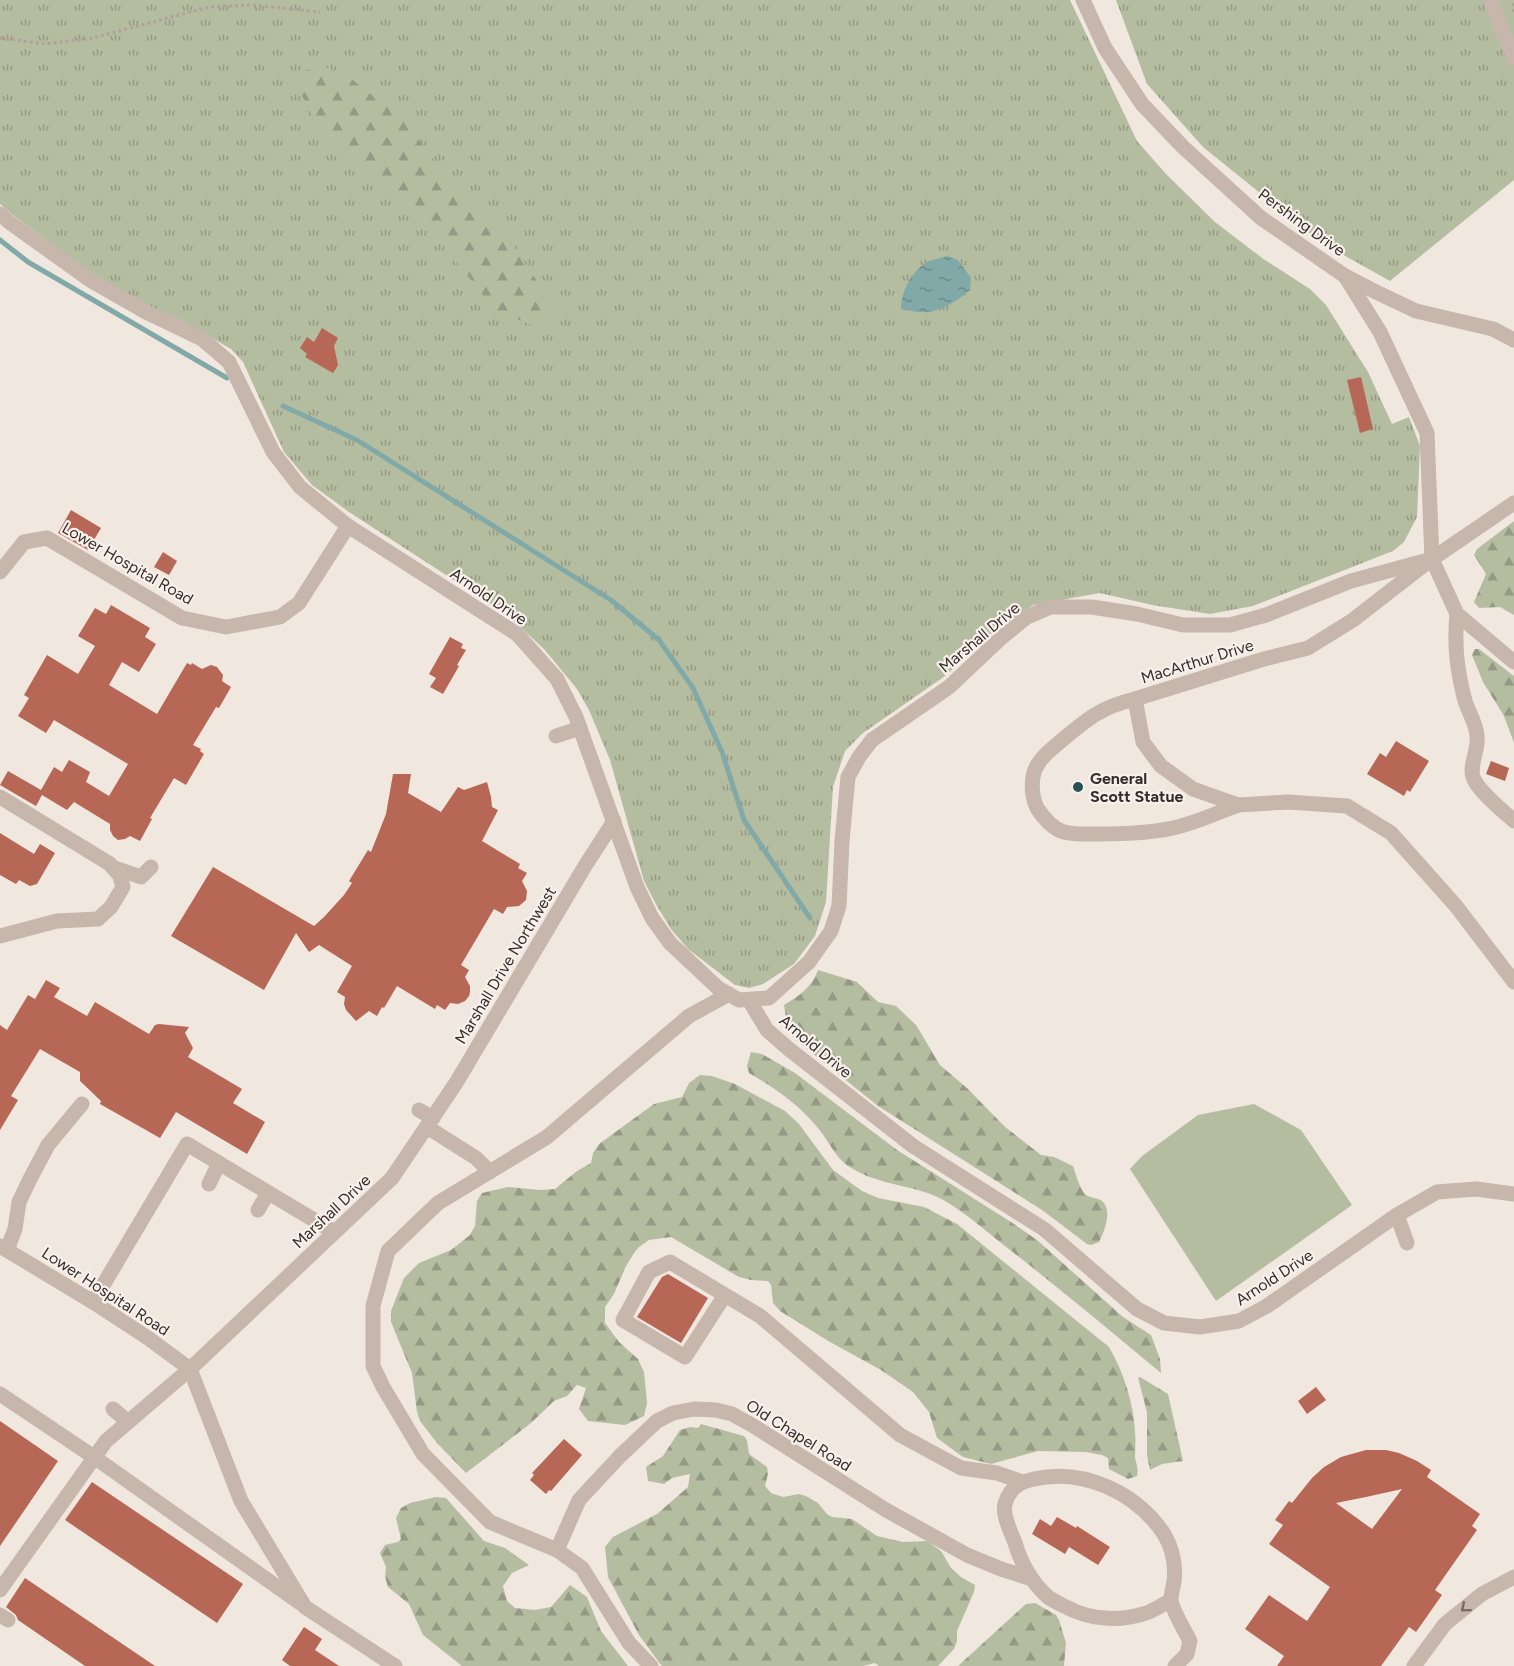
<svg xmlns="http://www.w3.org/2000/svg" width="1514" height="1666" viewBox="0 0 1514 1666" font-family="Figtree,sans-serif">
<style>
.grass{fill:url(#grass-tufts)}
.forest{fill:url(#forest-firs)}
.pitch{fill:#b5bda1}
.water{fill:url(#water-ripples)}
.lines{fill:none;stroke-linecap:round;stroke-linejoin:round}
.stream{stroke:#81a9a8;stroke-width:5}
.building{fill:#b76755;fill-rule:evenodd}
.path{stroke:#b2a196;stroke-width:3;stroke-dasharray:3 3;stroke-linecap:butt}
.minor{stroke:#c6b6ac;stroke-width:15}
.oneway{stroke:#766b64}
.poi-dot{fill:#255252;stroke:#f8f1eb;stroke-width:2}
.labels{text-anchor:middle;stroke-width:4.5;stroke-linejoin:round;paint-order:stroke}
.street-label{font-size:16px;fill:#352d2a;stroke:#f8f1eb}
.poi-label{font-size:16px;font-weight:bold;fill:#352d2a;stroke:#f8f1eb;text-anchor:start}
</style>
<defs>
<pattern id="grass-tufts" width="24" height="20" patternUnits="userSpaceOnUse" patternTransform="scale(1.5)"><rect width="24" height="20" fill="#b5bda1"/><path d="M3 7l-1-3M5 7V3M7 7l1-3M15 17l-1-3M17 17v-4M19 17l1-3" fill="none" stroke="#949a83"/></pattern>
<pattern id="forest-firs" width="22" height="20" patternUnits="userSpaceOnUse" patternTransform="scale(1.5)"><rect width="22" height="20" fill="#b5bda1"/><path d="M5 1l3.5 6h-7zM16 11l3.5 6h-7z" fill="#949a83"/></pattern>
<pattern id="water-ripples" width="26" height="14" patternUnits="userSpaceOnUse" patternTransform="scale(1.5)"><rect width="26" height="14" fill="#81a9a8"/><path d="M2 4q2-2 4 0t4 0M15 11q2-2 4 0t4 0" fill="none" stroke="#6a8a89"/></pattern>
</defs>
<rect width="100%" height="100%" fill="#f0e7df"/>
<g class="grass">
<polygon points="0,0 1070,0 1137,141 1166,174 1215,222 1262,258 1310,289 1326,305 1368,372 1392,424 1409,417 1420,446 1417,517 1404,542 1393,551 1253,606 1210,614 1152,605 1100,593 1033,605 989,635 945,676 863,733 845,751 833,787 826,902 815,936 794,964 763,984 749,988 735,985 688,949 671,929 657,906 644,881 610,760 589,710 577,689 544,649 506,614 349,512 312,485 284,452 243,362 231,349 182,321 139,302 92,274 14,216 0,204"/>
<polygon points="1116,0 1514,0 1514,180 1390,281 1322,243 1203,147 1147,84"/>
</g>
<g class="forest">
<polygon points="328,68 349,77 405,121 448,179 517,251 556,310 538,328 494,309 417,212 322,136 301,94 305,70"/>
<polygon points="1514,521 1514,615 1500,607 1479,608 1474,602 1486,574 1474,555 1477,549"/>
<polygon points="1475,649 1479,649 1514,676 1514,743 1504,716 1483,682 1472,655"/>
<path d="M 818,970 L 857,982 L 878,1002 L 896,1006 L 916,1025 L 940,1065 L 968,1089 L 1004,1126 L 1041,1155 L 1054,1157 L 1073,1166 C 1076,1175 1079,1186 1084,1193 C 1089,1199 1097,1197 1102,1201 C 1113,1211 1104,1232 1099,1242 L 1091,1245 L 1087,1244 L 1042,1210 L 878,1106 L 796,1040 L 788,1030 L 784,1005 C 799,996 812,987 818,970 Z"/>
<path d="M 751,1052 L 762,1054 L 795,1073 L 897,1150 L 1011,1222 L 1037,1240 L 1123,1317 L 1151,1335 L 1160,1359 L 1161,1373 C 1109,1330 1058,1287 1005,1246 C 987,1232 969,1216 950,1204 C 918,1183 881,1188 848,1166 C 834,1156 828,1139 817,1127 C 798,1104 775,1088 749,1073 L 747,1066 Z"/>
<path d="M 700,1075 L 712,1076 L 735,1084 L 785,1111 L 799,1124 L 833,1170 L 862,1191 L 878,1198 L 924,1207 L 957,1224 L 1109,1347 C 1124,1373 1134,1404 1135,1433 C 1136,1441 1135,1449 1135,1457 C 1136,1464 1139,1469 1137,1476 L 1128,1479 L 1109,1469 L 1108,1458 L 1102,1455 L 1086,1452 L 1038,1451 L 991,1464 L 963,1457 L 937,1438 L 929,1412 L 913,1392 L 881,1370 L 830,1342 L 780,1311 L 773,1303 L 771,1285 L 768,1281 L 751,1280 L 739,1277 L 671,1237 L 649,1240 L 639,1247 L 634,1253 L 626,1266 L 614,1294 L 605,1307 L 605,1323 L 619,1342 L 638,1359 L 644,1372 L 647,1403 L 644,1416 L 625,1425 L 588,1421 L 579,1409 L 586,1388 L 577,1385 L 567,1396 L 554,1401 L 531,1423 L 466,1473 L 437,1443 L 420,1421 L 417,1412 L 412,1373 L 391,1322 L 391,1311 L 404,1278 L 419,1263 L 451,1250 L 470,1235 L 475,1226 L 477,1201 L 482,1193 L 508,1187 L 541,1190 L 555,1189 L 577,1171 L 591,1163 L 593,1153 L 599,1144 L 654,1104 L 682,1097 L 689,1083 Z"/>
<polygon points="1140,1377 1168,1394 1183,1461 1162,1464 1150,1470 1147,1455 1147,1412 1138,1378"/>
<polygon points="701,1424 744,1436 747,1440 749,1454 767,1467 768,1474 765,1486 771,1493 783,1497 799,1494 806,1496 818,1503 827,1514 832,1517 852,1519 877,1536 903,1542 927,1541 941,1551 951,1568 961,1577 975,1585 974,1592 957,1631 957,1641 954,1649 938,1666 879,1666 875,1663 863,1666 662,1666 661,1665 639,1635 608,1577 605,1547 613,1537 657,1514 688,1487 690,1474 672,1478 664,1484 648,1481 646,1467 663,1456 680,1430 690,1427 698,1428"/>
<polygon points="436,1497 446,1498 484,1541 505,1548 529,1565 512,1573 503,1586 507,1601 515,1608 535,1610 551,1607 570,1585 587,1597 601,1631 628,1666 462,1666 423,1635 409,1604 388,1587 385,1577 386,1567 380,1553 385,1545 398,1542 401,1539 396,1518 401,1508 410,1503"/>
<polygon points="1035,1603 1056,1615 1059,1620 1066,1643 1064,1666 958,1666 1026,1604"/>
</g>
<polygon class="pitch" points="1254,1104 1301,1130 1352,1205 1216,1301 1130,1169 1142,1156 1198,1115"/>
<path class="water" d="M 948,256 L 958,260 L 971,278 L 970,290 C 946,309 933,317 901,309 C 901,291 912,270 929,261 C 935,259 942,258 948,256 Z"/>
<g class="lines">
<g class="stream">
<polyline points="0,240 28,262 227,378"/>
<polyline points="283,406 357,440 611,600 659,640 693,688 722,752 744,820 810,918"/>
</g>
</g>
<g class="building">
<polygon points="322,328 338,338 334,346 338,365 333,373 305,357 307,354 300,348 307,337 314,342"/>
<polygon points="1361,377 1373,429 1360,433 1347,380"/>
<polygon points="71,510 101,528 88,550 58,533"/>
<polygon points="163,552 177,561 169,575 154,567"/>
<polygon points="111,605 150,628 145,637 156,644 139,672 122,662 109,685 157,714 187,663 191,665 192,663 202,669 211,665 217,667 223,675 222,681 231,687 219,708 216,707 193,745 201,749 200,751 204,754 186,785 174,778 150,818 152,819 140,841 130,836 125,839 118,840 113,836 110,830 110,824 74,802 67,810 42,795 36,806 0,785 8,771 41,790 54,767 62,772 69,760 90,772 86,782 109,796 128,764 54,720 46,733 18,716 29,698 24,695 47,655 78,674 95,646 78,636 95,608 106,614"/>
<polygon points="450,637 463,644 461,648 466,650 457,665 459,666 443,694 430,687 436,678 429,674"/>
<polygon points="1396,741 1429,761 1410,792 1407,790 1404,796 1367,774 1380,753 1386,757"/>
<polygon points="1491,761 1509,768 1505,781 1486,774"/>
<polygon points="393,774 411,774 408,793 441,812 458,787 464,790 487,782 491,797 492,807 498,810 482,841 520,864 518,868 527,873 522,881 527,891 526,900 519,906 507,907 503,914 494,909 461,965 469,970 465,977 470,986 470,992 469,996 465,1001 458,1004 450,1003 445,1010 437,1005 435,1009 397,986 384,1008 382,1007 377,1016 369,1011 356,1021 346,1010 344,1004 345,997 337,992 352,966 319,945 309,952 296,933 264,990 171,936 213,867 314,926 324,917 344,895 352,883 349,881 368,850 371,852 386,814"/>
<polygon points="0,833 34,854 40,844 55,853 37,884 30,886 19,880 16,884 0,875"/>
<polygon points="46,980 60,988 54,997 87,1016 95,1002 149,1034 155,1025 159,1024 189,1027 185,1033 193,1048 188,1057 242,1089 233,1103 265,1122 247,1154 176,1112 160,1138 100,1104 101,1101 80,1081 80,1072 40,1049 11,1096 18,1100 0,1130 0,1025 7,1030 28,995 35,999"/>
<polygon points="668,1274 708,1298 681,1343 637,1317 662,1277"/>
<polygon points="1316,1387 1326,1400 1307,1414 1298,1401"/>
<polygon points="0,1421 58,1461 0,1546"/>
<polygon points="564,1439 582,1455 551,1491 549,1490 546,1494 530,1480 534,1475 532,1473"/>
<path d="M 1366,1450 L 1386,1450 L 1399,1453 L 1417,1461 L 1431,1470 L 1427,1477 L 1480,1514 L 1472,1526 L 1477,1530 L 1435,1590 L 1442,1595 L 1416,1632 L 1409,1627 L 1381,1666 L 1277,1666 L 1284,1656 L 1245,1629 L 1269,1595 L 1307,1621 L 1330,1587 L 1269,1544 L 1283,1525 L 1275,1520 L 1289,1501 L 1292,1503 L 1312,1478 L 1324,1467 L 1341,1457 ZM 1402,1489 L 1372,1529 L 1336,1503 L 1366,1497 Z"/>
<polygon points="92,1482 243,1584 217,1623 65,1520"/>
<polygon points="1057,1517 1076,1528 1077,1526 1110,1547 1098,1565 1069,1547 1065,1554 1032,1534 1040,1519 1051,1526"/>
<polygon points="25,1578 155,1666 85,1666 18,1620 16,1615 6,1607"/>
<polygon points="304,1627 322,1639 315,1650 339,1666 290,1666 282,1660"/>
</g>
<g class="lines">
<g class="path">
<polyline points="1513,12 1514,2"/>
<polyline points="0,38 45,44 93,38 209,7 253,5 320,12"/>
</g>
<g class="minor">
<polyline points="1083,0 1105,48 1142,104 1183,147 1261,218 1345,276 1376,292 1416,311 1493,329 1514,340"/>
<polyline points="1490,0 1514,58"/>
<polyline points="0,214 9,222 90,280 144,311 202,339 229,362 273,452 300,487 348,526 517,634 557,679 576,717 637,887 652,918 670,943 718,988 739,1000 769,998 809,962 831,931 839,906 842,841 848,777 859,757 872,740 949,687 1001,638 1027,617 1050,607 1092,607 1137,614 1183,625 1230,625 1266,615 1351,581 1432,559 1514,503"/>
<polyline points="1345,276 1380,332 1427,433 1432,559 1457,614 1514,662"/>
<polyline points="1425,564 1353,620 1308,648 1264,659 1135,699 1143,742 1161,766 1193,789 1238,805 1288,802 1347,806 1391,833 1456,906 1514,982"/>
<polyline points="0,572 24,542 47,538 182,618 226,627 280,617 299,603 348,526"/>
<path d="M 1457,614 C 1454,646 1457,670 1465,701 C 1469,713 1476,723 1477,736 C 1479,749 1469,766 1473,777 C 1477,790 1503,811 1514,821"/>
<path d="M 1135,699 C 1101,707 1087,719 1061,741 C 1053,748 1043,755 1038,764 C 1030,776 1031,795 1037,808 C 1043,817 1053,829 1064,832 C 1075,835 1088,834 1100,834 C 1124,834 1150,833 1173,828 C 1196,823 1217,813 1238,805"/>
<polyline points="556,736 580,728"/>
<polyline points="0,797 110,864 120,876 123,887 111,907 98,919 57,921 0,936"/>
<polyline points="112,867 141,877 151,867"/>
<polyline points="749,1000 767,1030 790,1050 913,1146 1044,1229 1137,1309 1164,1323 1200,1327 1239,1321 1267,1306 1397,1215 1437,1192 1476,1189 1514,1194"/>
<polyline points="419,1110 433,1118"/>
<polyline points="427,1127 476,1158 490,1172"/>
<polyline points="209,1184 219,1163"/>
<polyline points="258,1210 268,1193"/>
<polyline points="1397,1215 1407,1243"/>
<polyline points="0,1246 93,1302 148,1338 190,1369 241,1501 305,1607 395,1666"/>
<polyline points="7,1250 15,1229 19,1202 29,1181 48,1145 82,1104"/>
<polyline points="725,1295 685,1357 623,1320 649,1272 670,1262 760,1316 900,1435 961,1468 997,1473 1022,1482"/>
<polyline points="93,1302 187,1144 334,1232"/>
<polyline points="0,1394 94,1457 300,1603"/>
<polyline points="113,1409 128,1422"/>
<polyline points="557,1550 579,1500 620,1456 657,1421 673,1413 694,1409 716,1410 732,1414 752,1425 886,1510 967,1555 1001,1569 1032,1579"/>
<polyline points="0,1590 106,1441 190,1369 392,1178 456,1083 585,866 614,821"/>
<path d="M 1171,1600 C 1162,1605 1152,1612 1143,1614 C 1116,1622 1088,1619 1064,1606 C 1058,1603 1052,1600 1048,1597 C 1032,1583 1021,1563 1015,1543 C 1011,1532 1002,1515 1005,1504 C 1009,1489 1019,1482 1034,1479 C 1083,1468 1136,1492 1164,1534 C 1173,1549 1176,1565 1174,1582 C 1173,1587 1171,1594 1171,1600 C 1172,1610 1185,1631 1190,1641 L 1187,1654 L 1175,1666"/>
<polyline points="0,1615 8,1620"/>
<polyline points="651,1666 629,1643 582,1568 557,1550 490,1522 423,1454 383,1387 373,1366 373,1306 388,1251 438,1203 547,1137 689,1016 729,994"/>
<polyline points="1414,1666 1445,1624 1482,1594 1514,1577"/>
</g>
</g>
<defs><path id="oneway-chevron" d="M-2-3.5L2.5 0L-2 3.5" fill="none" stroke-width="1.6" stroke-linecap="round" stroke-linejoin="round" transform="scale(1.5)"/></defs>
<use class="oneway" href="#oneway-chevron" transform="translate(1465 1608) rotate(140)"/>
<circle class="poi-dot" cx="1078" cy="787" r="6"/>
<g class="labels">
<g class="street-label">
<text transform="translate(1302 222) rotate(36)" y="6">Pershing Drive</text>
<text transform="translate(128 563) rotate(30)" y="6">Lower Hospital Road</text>
<text transform="translate(489 596) rotate(34)" y="6">Arnold Drive</text>
<text transform="translate(979 637) rotate(-40)" y="6">Marshall Drive</text>
<text transform="translate(1197 661) rotate(-17)" y="6">MacArthur Drive</text>
<text transform="translate(505 965) rotate(-59)" y="6">Marshall Drive Northwest</text>
<text transform="translate(816 1046) rotate(40)" y="6">Arnold Drive</text>
<text transform="translate(331 1211) rotate(-43)" y="6">Marshall Drive</text>
<text transform="translate(1274 1277) rotate(-33)" y="6">Arnold Drive</text>
<text transform="translate(106 1291) rotate(33)" y="6">Lower Hospital Road</text>
<text transform="translate(799 1435) rotate(32)" y="6">Old Chapel Road</text>
</g>
<g class="poi-label">
<text x="1090" y="784">General<tspan x="1090" dy="18">Scott Statue</tspan></text>
</g>
</g>
</svg>
